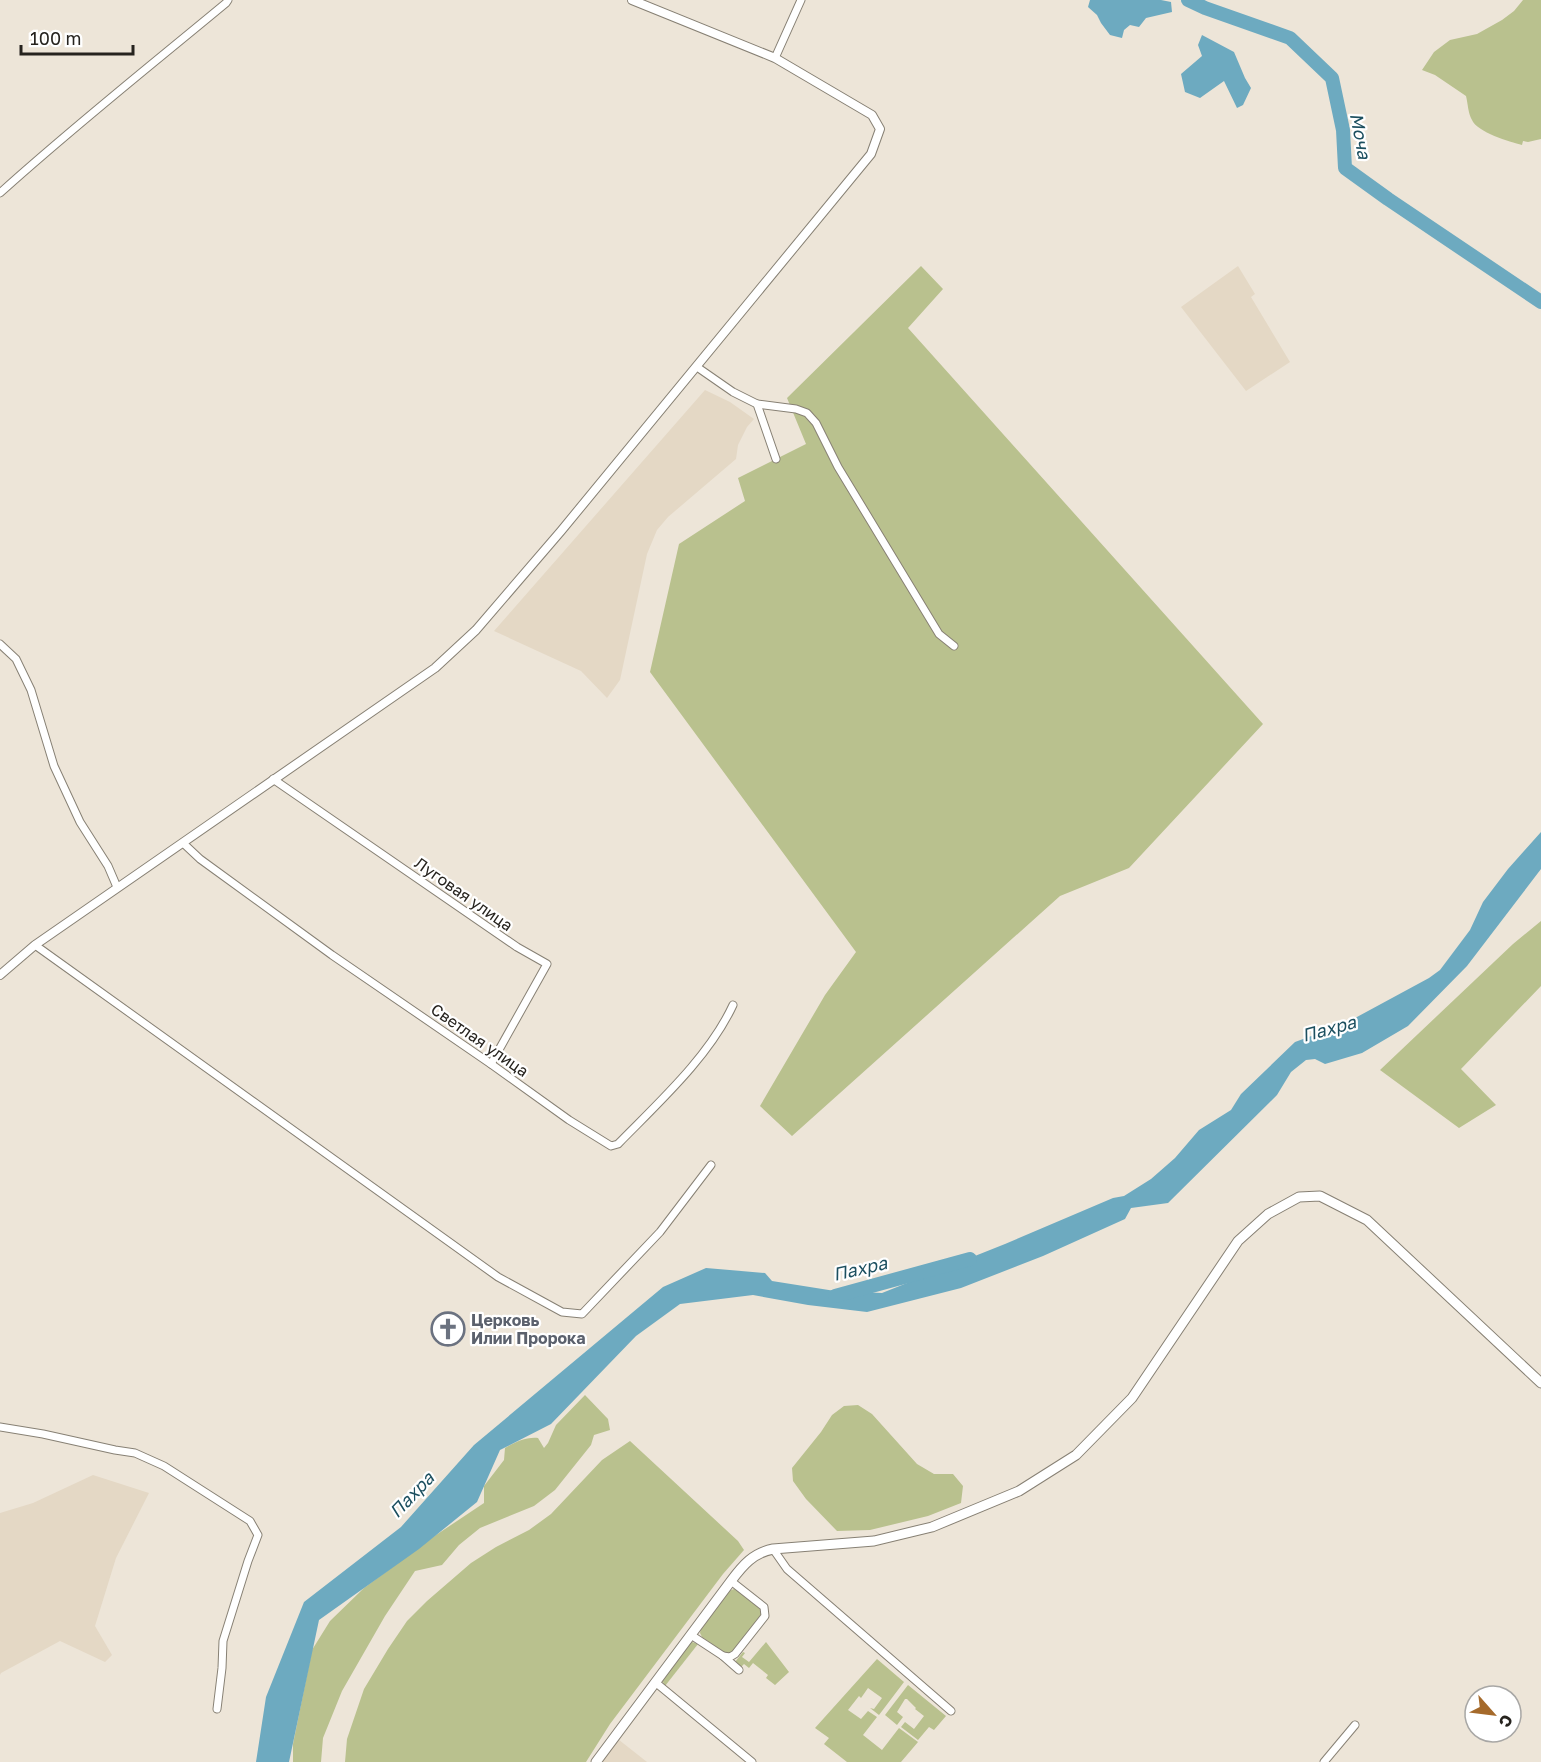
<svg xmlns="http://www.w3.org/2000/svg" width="1541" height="1762" viewBox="0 0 1541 1762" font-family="'Golos Text',sans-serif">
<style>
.built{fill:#e4d8c5}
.green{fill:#b9c18e}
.water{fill:#6daac0}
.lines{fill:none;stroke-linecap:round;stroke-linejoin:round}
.river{stroke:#6daac0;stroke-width:14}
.minor-casing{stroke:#878074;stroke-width:9}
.tertiary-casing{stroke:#878074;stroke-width:10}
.secondary-casing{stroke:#878074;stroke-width:11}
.minor{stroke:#fff;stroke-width:7}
.tertiary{stroke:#fff;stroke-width:8}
.secondary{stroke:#fff;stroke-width:9}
.labels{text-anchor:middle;stroke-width:4.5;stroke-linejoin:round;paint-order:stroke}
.street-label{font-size:16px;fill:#26231e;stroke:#fff}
.worship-label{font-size:16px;font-weight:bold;fill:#5b616d;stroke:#fff;text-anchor:start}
.water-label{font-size:18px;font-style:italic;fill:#1c4f5f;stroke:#fff}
</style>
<rect width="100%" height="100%" fill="#ede5d8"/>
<g class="built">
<polygon points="1238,266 1255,294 1251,297 1290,362 1246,391 1181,307"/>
<polygon points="705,390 730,402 754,419 747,427 738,445 736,459 668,517 657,530 647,554 620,680 607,698 581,671 494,631"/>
<polygon points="93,1475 149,1493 116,1558 95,1626 112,1655 105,1662 60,1641 1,1673 0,1675 0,1513 33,1503"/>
<polygon points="614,1736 647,1762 596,1762"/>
</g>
<g class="green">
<path d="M 1523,0 L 1541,0 L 1541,139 L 1528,142 L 1523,141 L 1522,145 C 1510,142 1477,132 1472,120 C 1468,113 1468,104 1466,96 L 1435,75 L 1422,70 L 1434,52 L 1450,40 L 1477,34 L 1502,20 L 1514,11 Z"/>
<polygon points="921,266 943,289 908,328 1263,724 1129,868 1060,896 792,1136 760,1106 825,995 856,952 650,672 679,544 745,501 738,478 806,444 787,398"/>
<polygon points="1541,921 1541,986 1461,1069 1496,1105 1459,1128 1380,1070 1513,944"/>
<path d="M 585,1395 L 608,1419 L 610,1430 L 594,1435 L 591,1445 L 555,1490 L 534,1506 L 480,1528 L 459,1545 L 442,1565 L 415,1571 L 385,1616 L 342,1691 L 323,1738 L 321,1762 L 293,1762 L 293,1744 L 312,1650 L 330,1621 L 364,1588 L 436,1535 L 484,1503 L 484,1486 L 504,1460 L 505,1448 C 516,1442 525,1437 538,1438 L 544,1448 L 548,1443 L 556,1425 Z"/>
<polygon points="858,1405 872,1414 917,1464 934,1474 953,1474 963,1486 961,1503 928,1516 870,1530 837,1531 806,1499 793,1481 792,1468 821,1432 832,1415 844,1406"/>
<polygon points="630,1441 738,1541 744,1550 723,1574 610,1724 586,1762 345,1762 347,1739 364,1689 388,1649 407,1621 427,1601 471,1563 496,1547 529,1530 551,1514 602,1460"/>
<polygon points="734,1589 739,1590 765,1611 730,1657 702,1637 700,1633 701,1628 729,1591"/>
<polygon points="692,1642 698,1644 665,1686 662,1680 689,1644"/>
<polygon points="766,1642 789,1672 775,1685 766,1678 768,1675 753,1663 749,1668 744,1664 741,1667 735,1662 743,1652 745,1653 742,1657 749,1662"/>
<polygon points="877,1659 904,1682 879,1715 870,1708 874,1709 882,1698 868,1688 861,1698 859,1696 848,1710 861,1719 868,1711 877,1717 863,1735 882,1750 899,1728 918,1742 901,1762 847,1762 824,1744 829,1738 815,1728"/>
<polygon points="908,1685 946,1716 934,1730 929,1727 918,1740 901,1727 905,1722 914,1729 924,1716 915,1709 916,1708 907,1699 905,1699 897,1712 903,1717 897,1725 885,1715"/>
</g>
<g class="water">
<polygon points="1090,0 1161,0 1171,2 1172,12 1146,18 1139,27 1130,25 1124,30 1122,38 1110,35 1101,23 1097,15 1088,7"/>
<polygon points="1202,35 1234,52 1245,78 1251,88 1243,105 1237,108 1224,81 1200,98 1185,92 1181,74 1202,56 1198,45"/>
<polygon points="1541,832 1541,869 1467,966 1408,1026 1362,1053 1325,1064 1315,1059 1306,1060 1291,1072 1277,1095 1168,1203 1131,1208 1125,1219 1043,1256 961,1288 867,1312 808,1305 753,1295 680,1304 636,1336 551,1424 500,1450 477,1502 419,1549 319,1620 289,1762 256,1762 266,1697 304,1602 401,1527 474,1445 663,1287 706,1268 765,1273 772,1281 835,1291 882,1293 1005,1244 1113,1198 1124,1196 1151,1179 1175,1158 1199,1130 1231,1110 1241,1094 1295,1042 1344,1024 1429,978 1440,970 1470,930 1483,902 1508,869"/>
</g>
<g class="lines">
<g class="river">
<polyline points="1188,0 1205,8 1290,38 1332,78 1343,130 1345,168 1388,199 1541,302"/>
<polyline points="835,1296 970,1259"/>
</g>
<g class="minor-casing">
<g id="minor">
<polyline points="775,58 801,0"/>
<path d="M 0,193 C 73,127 150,66 226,3 L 228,0"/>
<polyline points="697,367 733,392 757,404 776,459"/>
<polyline points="757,404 796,409 807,413 816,423 838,467 939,634 954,646"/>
<polyline points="0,644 16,659 31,690 54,766 80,822 108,866 117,887"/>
<polyline points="273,779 517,947 547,964 491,1064"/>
<path d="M 183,843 L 200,859 L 332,955 L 491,1064 L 569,1120 L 611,1146 L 618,1144 C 658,1103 709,1057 733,1005"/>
<polyline points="35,945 498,1277 562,1312 582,1314 660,1232 711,1165"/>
<polyline points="0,1427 43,1434 115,1450 135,1453 164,1466 250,1521 258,1535 248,1561 223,1641 222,1668 217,1709"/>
<polyline points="773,1549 787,1569 951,1711"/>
<polyline points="691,1635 723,1656 739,1670"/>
<polyline points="723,1656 730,1657 735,1654 765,1616 764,1607 731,1581"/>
<polyline points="655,1682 752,1762"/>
<polyline points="1324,1762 1355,1725"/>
</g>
</g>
<g class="tertiary-casing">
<polyline id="tertiary" points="0,975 35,945 435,668 476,630 561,531 871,154 880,129 872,115 775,58 632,0"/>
</g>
<g class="secondary-casing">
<path id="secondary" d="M 596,1762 L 731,1581 C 743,1565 753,1553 773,1549 L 874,1541 L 932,1527 L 1019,1491 L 1076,1455 L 1132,1398 L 1238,1241 L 1268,1214 L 1299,1197 L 1320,1196 L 1367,1220 L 1541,1383"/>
</g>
<use href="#minor" class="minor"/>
<use href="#tertiary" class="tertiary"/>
<use href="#secondary" class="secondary"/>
</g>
<defs>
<g id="church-ring" transform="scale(1.725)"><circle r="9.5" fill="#fff" stroke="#6b7280" stroke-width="1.5"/><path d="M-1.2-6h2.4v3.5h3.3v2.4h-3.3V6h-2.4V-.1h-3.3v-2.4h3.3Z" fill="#6b7280"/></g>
</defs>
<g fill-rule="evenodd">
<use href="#church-ring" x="448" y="1329"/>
</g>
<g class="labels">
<g class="street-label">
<text transform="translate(464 894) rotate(35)" y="6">Луговая улица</text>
<text transform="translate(480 1040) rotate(35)" y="6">Светлая улица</text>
</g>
<g class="worship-label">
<text x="471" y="1326">Церковь<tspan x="471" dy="18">Илии Пророка</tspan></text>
</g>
<g class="water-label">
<text transform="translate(1360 136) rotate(79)" y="6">Моча</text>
<text transform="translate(1329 1029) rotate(-15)" y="6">Пахра</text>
<text transform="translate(860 1269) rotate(-13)" y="6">Пахра</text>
<text transform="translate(412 1495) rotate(-46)" y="6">Пахра</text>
</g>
</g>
<g transform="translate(1493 1714) rotate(118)"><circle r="28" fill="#ffffff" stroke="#a8a7a5" stroke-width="1.5"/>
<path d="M0-4.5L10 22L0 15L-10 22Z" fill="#a56a2b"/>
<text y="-9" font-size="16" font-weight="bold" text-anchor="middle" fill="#26231e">С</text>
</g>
<path d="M21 45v9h112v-9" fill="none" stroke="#26231e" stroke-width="3"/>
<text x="30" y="45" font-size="18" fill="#26231e" stroke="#ffffff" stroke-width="4.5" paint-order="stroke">100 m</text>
</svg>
